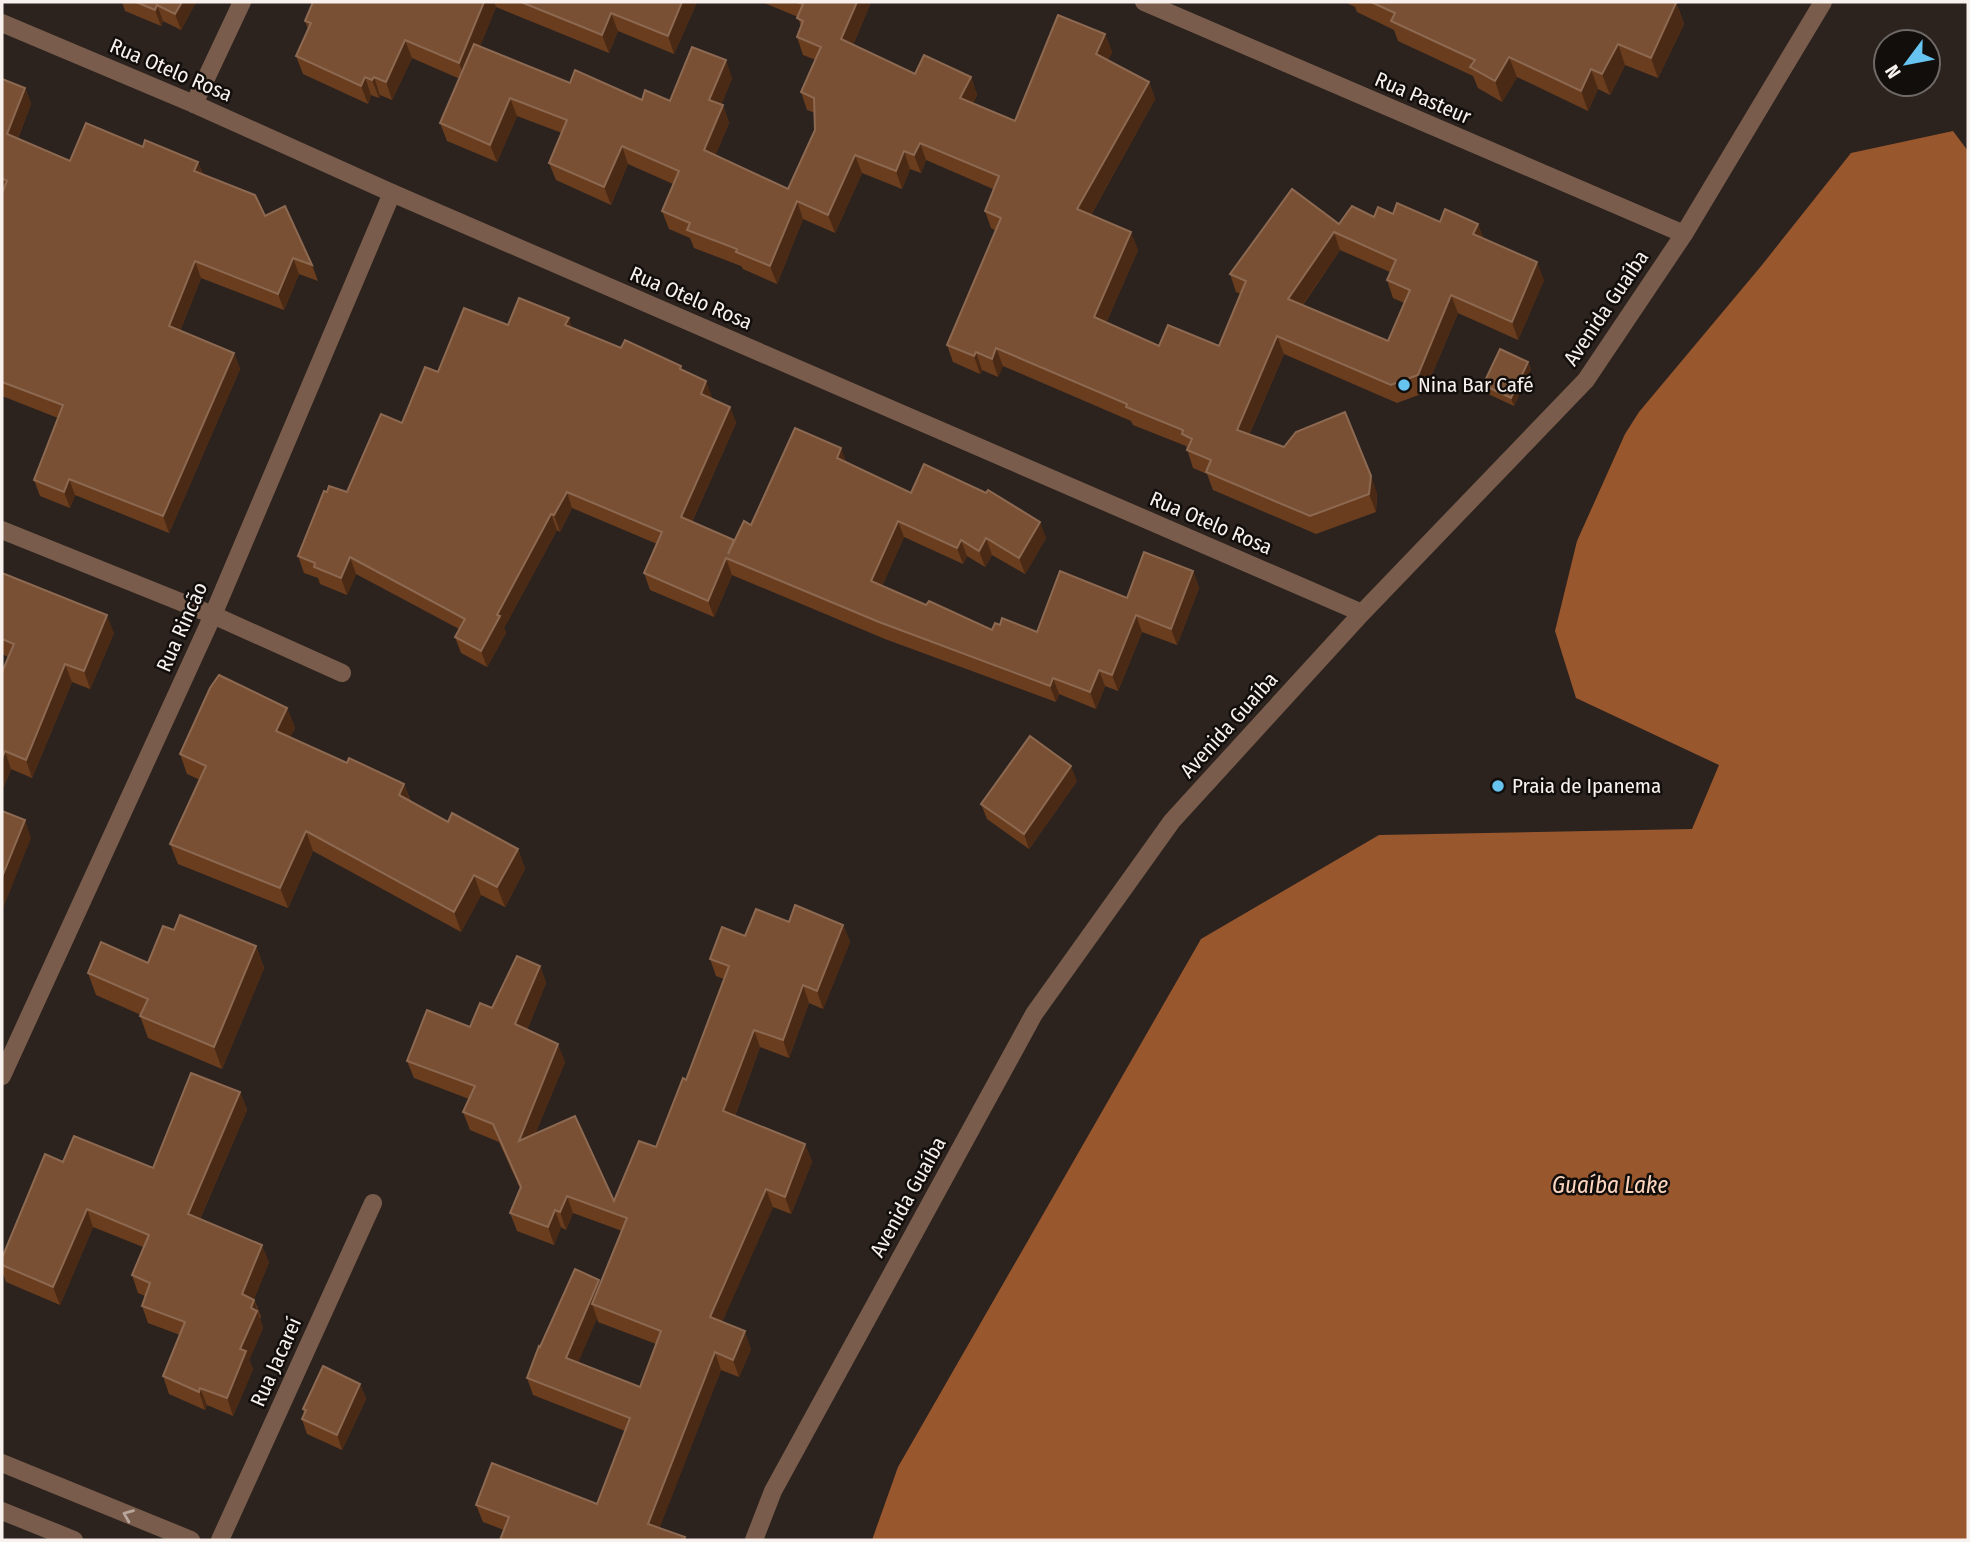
<svg xmlns="http://www.w3.org/2000/svg" width="1970" height="1542" viewBox="0 0 1970 1542" font-family="'Fira Sans Condensed',sans-serif">
<style>
.water{fill:#99572e}
.lines{fill:none;stroke-linecap:round;stroke-linejoin:round}
.minor{stroke:#795c4b;stroke-width:18}
.wall{fill:#6a3d1e;fill-rule:evenodd}
.shaded-wall{fill:#4b2a15}
.building{fill:#795034;stroke:#8d6951;stroke-width:2;fill-rule:evenodd}
.oneway{stroke:#b8a69c}
.poi-dot{fill:#67c4f0;stroke:#120e0c;stroke-width:2.5}
.labels{text-anchor:middle;stroke-width:5;stroke-linejoin:round;paint-order:stroke}
.street-label{font-size:21px;fill:#f8f1ee;stroke:#120e0c}
.poi-label{font-size:21px;fill:#f8f1ee;stroke:#120e0c;text-anchor:start}
.water-label{font-size:23px;font-style:italic;fill:#fed6c0;stroke:#120e0c}
</style>
<rect width="100%" height="100%" fill="#2c231f"/>
<polygon class="water" points="1953,131 1968,151 1968,1540 872,1540 898,1467 1201,939 1379,835 1692,829 1719,765 1576,698 1555,631 1577,541 1625,434 1639,412 1762,265 1851,153"/>
<g class="lines">
<g class="minor">
<polyline points="1144,2 1684,234"/>
<polyline points="2,23 194,104 392,193 1362,613"/>
<polyline points="194,104 242,2"/>
<polyline points="2,530 213,615 342,673"/>
<polyline points="2,1076 213,615 392,193"/>
<polyline points="2,1463 191,1540"/>
<polyline points="2,1511 74,1540"/>
<polyline points="220,1540 373,1203"/>
<polyline points="754,1540 773,1491 1034,1014 1172,821 1362,613 1586,380 1684,234 1823,2"/>
</g>
</g>
<g class="wall">
<polygon points="122,2 196,2 181,30 163,21 161,26 125,11"/>
<path d="M 313,2 L 697,2 L 674,54 L 618,31 L 609,53 L 496,7 L 480,46 L 570,83 L 642,100 L 670,101 L 732,78 L 721,105 L 723,105 L 729,123 L 715,156 L 788,189 L 815,130 L 815,113 L 807,110 L 801,92 L 816,60 L 803,55 L 797,37 L 801,27 L 798,17 L 762,2 L 871,2 L 853,45 L 915,74 L 971,77 L 977,95 L 973,103 L 1015,121 L 1105,34 L 1112,52 L 1108,60 L 1149,82 L 1155,99 L 1091,215 L 1138,250 L 1106,323 L 1159,346 L 1219,346 L 1241,294 L 1236,292 L 1230,274 L 1339,224 L 1374,217 L 1393,214 L 1440,222 L 1478,224 L 1483,238 L 1544,280 L 1518,340 L 1458,313 L 1424,393 L 1397,403 L 1284,354 L 1249,435 L 1377,493 L 1376,512 L 1316,534 L 1213,490 L 1207,474 L 1193,468 L 1186,446 L 1133,425 L 1131,421 L 1003,366 L 998,377 L 982,370 L 980,374 L 953,362 L 947,345 L 996,231 L 991,228 L 985,211 L 993,189 L 926,160 L 921,173 L 910,169 L 902,189 L 862,173 L 835,233 L 803,219 L 777,284 L 743,269 L 741,266 L 694,248 L 690,238 L 669,229 L 662,211 L 673,184 L 628,164 L 611,205 L 556,180 L 549,163 L 562,133 L 517,116 L 497,162 L 447,141 L 440,123 L 460,79 L 412,58 L 392,100 L 380,95 L 379,98 L 371,95 L 368,104 L 303,74 L 296,56 L 308,29 L 305,21 ZM 1340,250 L 1390,272 L 1387,280 L 1393,298 L 1404,303 L 1388,341 L 1303,305 Z"/>
<polygon points="1345,2 1676,2 1684,24 1658,78 1625,65 1610,95 1598,89 1588,111 1517,77 1502,102 1478,88 1473,76 1398,41 1394,30 1357,12 1355,7"/>
<polygon points="2,79 25,88 31,104 18,138 70,161 143,147 198,162 203,174 265,216 312,265 318,281 299,274 284,310 201,278 180,331 234,353 240,369 169,533 75,495 70,508 40,496 34,480 58,418 2,396"/>
<polygon points="508,325 572,328 621,348 682,370 712,397 711,399 730,407 736,423 692,522 734,541 751,525 846,462 911,493 1046,538 1025,574 992,555 985,567 967,556 963,564 904,537 882,586 926,605 992,630 1000,625 1037,632 1193,571 1199,588 1177,645 1142,632 1118,691 1105,686 1096,709 1059,694 1056,702 885,639 732,575 714,617 650,590 644,573 657,544 572,508 560,532 557,530 504,628 506,633 487,667 461,653 455,637 459,629 356,574 347,595 320,584 318,578 304,573 298,556 327,492 347,492 402,423 438,372"/>
<polygon points="1528,362 1531,369 1514,406 1486,393 1483,385"/>
<polygon points="2,573 114,633 90,689 72,682 32,778 11,769 2,791 2,672 8,657 2,654"/>
<polygon points="287,708 295,728 290,737 347,763 404,784 411,802 448,822 518,849 525,869 505,907 481,895 461,932 313,851 288,908 178,864 170,844 200,780 187,774 180,754"/>
<polygon points="1077,781 1029,849 987,819 981,804"/>
<path d="M 789,922 L 843,925 L 850,942 L 823,1009 L 809,1003 L 789,1058 L 760,1047 L 735,1116 L 805,1144 L 812,1162 L 791,1214 L 773,1207 L 722,1322 L 751,1349 L 739,1377 L 721,1370 L 659,1528 L 685,1537 L 686,1540 L 500,1540 L 504,1530 L 483,1522 L 476,1505 L 597,1504 L 625,1431 L 533,1395 L 527,1378 L 540,1347 L 599,1280 L 600,1283 L 622,1231 L 573,1213 L 566,1230 L 561,1227 L 554,1245 L 517,1231 L 510,1213 L 520,1188 L 499,1142 L 470,1130 L 463,1112 L 469,1099 L 414,1078 L 407,1061 L 470,1027 L 492,1008 L 540,966 L 546,983 L 527,1030 L 565,1062 L 535,1134 L 614,1201 L 656,1147 L 686,1080 L 724,979 L 716,976 L 710,959 L 745,936 ZM 597,1318 L 598,1322 L 656,1344 L 640,1387 L 578,1362 Z"/>
<polygon points="174,930 256,946 264,968 222,1069 148,1038 140,1016 141,1015 96,995 88,973 148,963"/>
<polygon points="240,1092 247,1110 200,1219 269,1262 254,1299 261,1317 260,1319 263,1328 249,1360 253,1369 233,1416 207,1405 205,1410 169,1394 163,1376 180,1335 148,1323 142,1306 145,1296 138,1293 132,1275 143,1247 93,1227 60,1305 6,1282 2,1271 2,1258 63,1162 153,1168"/>
<polygon points="360,1384 366,1399 342,1450 307,1434 302,1419 304,1413 303,1409"/>
</g>
<g class="shaded-wall">
<polygon points="182,2 196,2 181,30 175,14"/>
<polygon points="484,2 494,2 496,7 466,81 459,63"/>
<polygon points="682,2 697,2 674,54 668,36"/>
<polygon points="857,2 871,2 848,57 841,39"/>
<polygon points="1676,3 1684,24 1658,78 1651,58"/>
<polygon points="157,5 163,21 161,26 155,10"/>
<polygon points="611,13 618,31 609,53 602,35"/>
<polygon points="1105,34 1112,52 1102,71 1096,54"/>
<polygon points="405,40 412,58 392,100 386,82"/>
<polygon points="1618,44 1625,65 1610,95 1602,74"/>
<polygon points="1509,57 1517,77 1502,102 1495,81"/>
<polygon points="726,60 732,78 716,118 709,100"/>
<polygon points="1591,69 1598,89 1588,111 1581,91"/>
<polygon points="365,77 371,95 368,104 361,86"/>
<polygon points="374,77 380,95 379,98 372,80"/>
<polygon points="971,77 977,95 967,116 960,98"/>
<polygon points="1149,82 1155,99 1084,227 1077,209"/>
<polygon points="25,88 31,104 13,150 7,134"/>
<polygon points="510,98 517,116 497,162 490,145"/>
<polygon points="723,105 729,123 710,168 704,150"/>
<polygon points="920,143 926,160 921,173 914,155"/>
<polygon points="622,146 628,164 611,205 604,187"/>
<polygon points="904,151 910,169 902,189 896,171"/>
<polygon points="855,155 862,173 835,233 828,215"/>
<polygon points="198,162 204,178 194,171"/>
<polygon points="797,201 803,219 777,284 770,266"/>
<polygon points="1478,224 1484,242 1473,234"/>
<polygon points="1131,232 1138,250 1101,335 1094,317"/>
<polygon points="1334,232 1340,250 1294,317 1288,299"/>
<polygon points="293,258 299,274 284,310 278,294"/>
<polygon points="195,261 201,278 175,343 169,326"/>
<polygon points="1537,262 1544,280 1518,340 1512,322"/>
<polygon points="1451,295 1458,313 1424,393 1418,375"/>
<polygon points="569,318 574,335 565,325"/>
<polygon points="1277,336 1284,354 1243,448 1237,430"/>
<polygon points="996,348 1003,366 998,377 992,359"/>
<polygon points="976,352 982,370 980,374 974,356"/>
<polygon points="234,353 240,369 169,533 163,516"/>
<polygon points="1528,362 1531,369 1514,406 1511,398"/>
<polygon points="706,381 712,397 707,411 701,394"/>
<polygon points="730,407 736,423 687,533 681,517"/>
<polygon points="841,448 847,464 837,458"/>
<polygon points="1371,476 1377,493 1376,512 1369,494"/>
<polygon points="69,479 75,495 70,508 64,492"/>
<polygon points="567,492 572,508 560,532 554,515"/>
<polygon points="551,514 557,530 504,628 506,633 487,667 481,651 497,615"/>
<polygon points="898,521 904,537 877,597 871,581"/>
<polygon points="1040,522 1046,538 1025,574 1019,558"/>
<polygon points="986,538 992,555 985,567 979,551"/>
<polygon points="961,540 967,556 963,564 957,548"/>
<polygon points="350,557 356,574 347,595 341,578"/>
<polygon points="726,558 732,575 714,617 708,601"/>
<polygon points="1193,571 1199,588 1177,645 1171,629"/>
<polygon points="107,615 114,633 90,689 84,671"/>
<polygon points="1136,615 1142,632 1118,691 1112,675"/>
<polygon points="65,664 72,682 32,778 26,760"/>
<polygon points="1099,670 1105,686 1096,709 1090,692"/>
<polygon points="1053,678 1059,694 1056,702 1050,686"/>
<polygon points="287,708 295,728 283,751 276,731"/>
<polygon points="5,751 11,769 2,791 2,758"/>
<polygon points="1071,766 1077,781 1029,849 1024,834"/>
<polygon points="404,784 411,804 399,795"/>
<polygon points="25,820 31,838 2,911 2,877"/>
<polygon points="306,831 313,851 288,908 280,888"/>
<polygon points="518,849 525,869 505,907 497,887"/>
<polygon points="474,875 481,895 461,932 454,912"/>
<polygon points="843,925 850,942 823,1009 817,991"/>
<polygon points="256,946 264,968 222,1069 214,1047"/>
<polygon points="540,966 546,983 522,1042 515,1024"/>
<polygon points="803,985 809,1003 789,1058 783,1040"/>
<polygon points="754,1030 760,1047 730,1129 723,1111"/>
<polygon points="558,1044 565,1062 525,1159 519,1141"/>
<polygon points="240,1092 247,1110 194,1232 188,1214"/>
<polygon points="805,1144 812,1162 791,1214 785,1197"/>
<polygon points="766,1189 773,1207 717,1334 710,1317"/>
<polygon points="567,1196 573,1213 566,1230 560,1212"/>
<polygon points="87,1209 93,1227 60,1305 53,1287"/>
<polygon points="555,1210 561,1227 554,1245 548,1227"/>
<polygon points="262,1245 269,1262 249,1312 242,1294"/>
<polygon points="599,1280 605,1297 592,1304 597,1318 573,1375 566,1358"/>
<polygon points="254,1300 263,1328 249,1360 253,1369 233,1416 227,1398 251,1308"/>
<polygon points="745,1331 751,1349 739,1377 733,1360"/>
<polygon points="715,1352 721,1370 655,1540 648,1524"/>
<polygon points="360,1384 366,1399 342,1450 337,1435"/>
<polygon points="200,1388 207,1405 205,1410 199,1392"/>
</g>
<g class="building">
<polygon points="136,2 182,2 175,14 157,5 155,10"/>
<polygon points="313,2 484,2 459,63 405,40 386,82 374,77 372,80 365,77 361,86 296,56 311,23 305,21"/>
<polygon points="521,2 682,2 668,36 611,13 602,35"/>
<path d="M 797,2 L 857,2 L 841,39 L 915,74 L 924,55 L 971,77 L 960,98 L 1015,121 L 1058,15 L 1105,34 L 1096,54 L 1149,82 L 1077,209 L 1131,232 L 1094,317 L 1159,346 L 1168,325 L 1219,346 L 1246,281 L 1230,274 L 1292,189 L 1339,224 L 1352,206 L 1374,217 L 1378,207 L 1393,214 L 1397,203 L 1440,222 L 1445,209 L 1478,224 L 1473,234 L 1537,262 L 1512,322 L 1451,295 L 1418,375 L 1391,385 L 1277,336 L 1237,430 L 1284,447 L 1296,432 L 1345,412 L 1371,476 L 1369,494 L 1310,516 L 1206,472 L 1211,460 L 1187,450 L 1192,439 L 1182,434 L 1183,430 L 1126,407 L 1127,404 L 996,348 L 992,359 L 976,352 L 974,356 L 947,345 L 1001,218 L 985,211 L 999,176 L 920,143 L 914,155 L 904,151 L 896,171 L 855,155 L 828,215 L 797,201 L 770,266 L 736,252 L 737,249 L 687,230 L 690,223 L 662,211 L 679,171 L 622,146 L 604,187 L 549,163 L 567,120 L 510,98 L 490,145 L 440,123 L 474,44 L 570,83 L 575,70 L 642,100 L 645,90 L 670,101 L 692,47 L 726,60 L 709,100 L 723,105 L 704,150 L 788,189 L 815,130 L 814,98 L 801,92 L 821,47 L 797,37 L 803,21 L 797,18 L 803,4 ZM 1334,232 L 1396,260 L 1387,280 L 1410,290 L 1388,341 L 1288,299 Z"/>
<polygon points="1371,2 1674,2 1676,3 1651,58 1618,44 1602,74 1591,69 1581,91 1509,57 1495,81 1470,67 1475,60 1391,21 1395,13"/>
<polygon points="2,79 25,88 7,134 70,161 86,123 143,147 145,140 198,162 194,171 255,195 265,216 285,206 312,265 293,258 278,294 195,261 169,326 234,353 163,516 69,479 64,492 34,480 63,405 2,382 2,193 7,181 2,178"/>
<polygon points="519,298 569,318 565,325 621,348 625,340 681,366 680,369 706,381 701,394 730,407 681,517 734,540 728,554 744,521 751,525 795,428 841,448 837,458 911,493 924,464 986,493 988,490 1040,522 1019,558 986,538 979,551 961,540 957,548 898,521 871,581 926,605 929,601 992,630 995,623 1000,625 1002,618 1037,632 1060,571 1127,598 1144,552 1193,571 1171,629 1136,615 1112,675 1099,670 1090,692 1053,678 1050,686 879,622 726,558 708,601 644,573 662,532 567,492 554,515 551,514 497,615 500,616 481,651 455,637 465,619 350,557 341,578 314,567 315,563 298,556 324,491 327,492 329,486 347,492 381,414 402,423 425,367 438,372 464,308 508,325"/>
<polygon points="1500,349 1528,362 1511,398 1483,385"/>
<polygon points="2,573 107,615 84,671 65,664 26,760 5,751 2,758 2,672 14,644 2,639"/>
<polygon points="219,675 287,708 276,731 347,763 349,758 404,784 399,795 448,822 452,813 518,849 497,887 474,875 454,912 306,831 280,888 170,844 206,766 180,754 210,688"/>
<polygon points="1030,736 1071,766 1024,834 981,804"/>
<polygon points="2,811 25,820 2,877"/>
<polygon points="795,905 843,925 817,991 803,985 783,1040 754,1030 723,1111 805,1144 785,1197 766,1189 710,1317 745,1331 733,1360 715,1352 648,1524 685,1537 683,1540 500,1540 509,1517 476,1505 492,1463 597,1504 630,1418 527,1378 539,1346 540,1347 575,1269 599,1280 566,1358 640,1387 661,1331 592,1304 627,1218 567,1196 560,1212 555,1210 548,1227 510,1213 521,1187 493,1124 463,1112 475,1086 407,1061 427,1010 470,1027 480,1003 492,1008 517,956 540,966 515,1024 558,1044 519,1141 575,1116 614,1201 639,1141 656,1147 683,1078 686,1080 729,966 710,959 722,927 745,936 756,909 789,922"/>
<polygon points="180,915 256,946 214,1047 140,1016 148,999 88,973 101,942 148,963 163,926 174,930"/>
<polygon points="191,1073 240,1092 188,1214 262,1245 242,1294 254,1300 251,1308 257,1311 240,1349 246,1351 227,1398 200,1388 199,1392 163,1376 185,1322 142,1306 150,1283 132,1275 149,1235 87,1209 53,1287 2,1265 2,1258 45,1154 63,1162 74,1136 153,1168"/>
<polygon points="323,1366 360,1384 337,1435 302,1419 306,1410 303,1409"/>
</g>
<defs><path id="oneway-chevron" d="M-2-3.5L2.5 0L-2 3.5" fill="none" stroke-width="1.6" stroke-linecap="round" stroke-linejoin="round" transform="scale(1.75)"/></defs>
<use class="oneway" href="#oneway-chevron" transform="translate(128 1515) rotate(-158)"/>
<g class="poi-dot">
<circle cx="1404" cy="385" r="7"/>
<circle cx="1498" cy="786" r="7"/>
</g>
<g class="labels">
<g class="street-label">
<text transform="translate(171 70) rotate(23)" y="7">Rua Otelo Rosa</text>
<text transform="translate(1423 98) rotate(23)" y="7">Rua Pasteur</text>
<text transform="translate(691 298) rotate(23)" y="7">Rua Otelo Rosa</text>
<text transform="translate(1606 308) rotate(-56)" y="7">Avenida Guaíba</text>
<text transform="translate(1211 523) rotate(23)" y="7">Rua Otelo Rosa</text>
<text transform="translate(182 627) rotate(-66)" y="7">Rua Rincão</text>
<text transform="translate(1229 725) rotate(-48)" y="7">Avenida Guaíba</text>
<text transform="translate(908 1197) rotate(-61)" y="7">Avenida Guaíba</text>
<text transform="translate(276 1362) rotate(-66)" y="7">Rua Jacareí</text>
</g>
<g class="poi-label">
<text x="1418" y="392">Nina Bar Café</text>
<text x="1512" y="793">Praia de Ipanema</text>
</g>
<g class="water-label">
<text x="1610" y="1193">Guaíba Lake</text>
</g>
</g>
<rect width="1970" height="1542" fill="none" stroke="#f8f1ee" stroke-width="7"/>
<g transform="translate(1907 63) rotate(238)"><circle r="33" fill="#120e0c" stroke="#6e6966" stroke-width="2"/>
<path d="M0-5L12 26L0 18L-12 26Z" fill="#67c4f0"/>
<text y="-10" font-size="19" font-weight="bold" text-anchor="middle" fill="#f8f1ee">N</text>
</g>
</svg>
